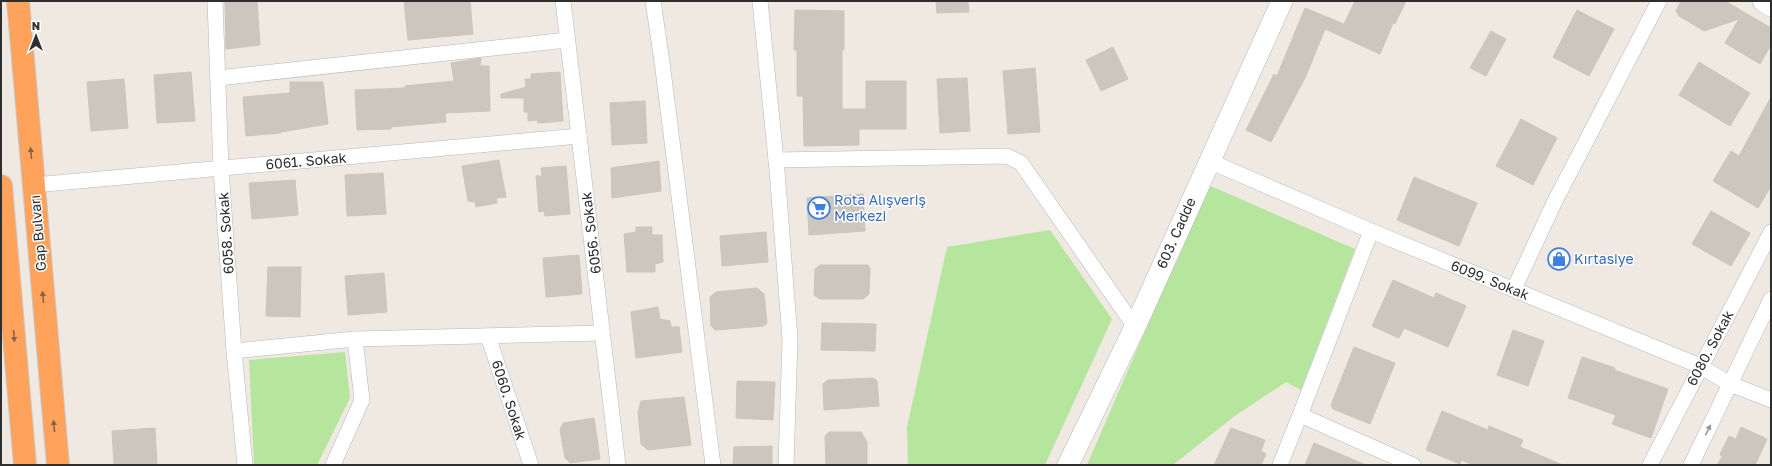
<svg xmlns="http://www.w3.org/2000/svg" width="1772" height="466" viewBox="0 0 1772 466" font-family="'Golos Text',sans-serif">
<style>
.green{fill:#b6e59e}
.building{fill:#cbc7bf;stroke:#cbc5ba}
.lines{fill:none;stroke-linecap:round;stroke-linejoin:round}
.street-casing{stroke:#b4b7c1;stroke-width:16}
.secondary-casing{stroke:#b4b7c1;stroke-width:22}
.highway-casing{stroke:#c9c9c9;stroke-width:24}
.street{stroke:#fff;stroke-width:15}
.secondary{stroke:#fff;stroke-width:21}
.highway{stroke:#ffa35c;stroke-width:22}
.oneway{fill:#8c6343}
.oneway2{fill:#969696}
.labels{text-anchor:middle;stroke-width:3;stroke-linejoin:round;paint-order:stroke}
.street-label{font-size:14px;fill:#2e2e2e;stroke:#fff}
.shop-label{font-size:14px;fill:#366cbe;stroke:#fff;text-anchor:start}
</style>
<rect width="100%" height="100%" fill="#efe9e1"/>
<g class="green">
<polygon points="1208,185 1355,249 1301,390 1286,382 1232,418 1173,465 1087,465"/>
<polygon points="1050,230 1112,319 1045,465 908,465 907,427 947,247"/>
<polygon points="345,352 350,398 317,465 254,465 249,360"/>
</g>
<g class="building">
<polygon points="225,1 257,1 260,45 226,49"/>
<polygon points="404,1 470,1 473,34 408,40"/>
<polygon points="936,1 968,1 969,12 937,13"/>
<polygon points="1355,1 1406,1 1395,24 1393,23 1380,54 1325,29 1306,76 1271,142 1246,130 1274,74 1277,76 1305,8 1344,24"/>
<polygon points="1681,1 1725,1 1771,28 1771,45 1760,64 1725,43 1739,19 1704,31 1679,16 1676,11"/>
<polygon points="795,10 844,11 844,50 842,50 842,109 866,109 866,81 906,81 906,129 859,129 859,145 804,146 803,96 797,96 797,50 794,50"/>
<polygon points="1577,10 1614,29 1589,76 1553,57"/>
<polygon points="1491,31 1506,39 1486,76 1470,68"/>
<polygon points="1113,47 1128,79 1101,91 1086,60"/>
<polygon points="481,58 480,66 489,66 490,111 445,113 446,122 391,127 391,129 357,130 355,90 405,88 405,86 454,81 451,63"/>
<polygon points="1699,62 1750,93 1730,126 1679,95"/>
<polygon points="1035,68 1040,132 1008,134 1003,71"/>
<polygon points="191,72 195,121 157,123 154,75"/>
<polygon points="560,72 563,121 538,123 537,120 528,121 528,112 524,112 524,98 501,98 501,94 526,87 525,79 531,79 531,74"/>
<polygon points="967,78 970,131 940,133 937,79"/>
<polygon points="124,79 128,128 91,131 87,82"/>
<polygon points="290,82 323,82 328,124 281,132 281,133 246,136 243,97 290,93"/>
<polygon points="1771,97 1771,186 1758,208 1713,181 1731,151 1739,156"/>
<polygon points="645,101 647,143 612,145 610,103"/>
<polygon points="1521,119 1557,138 1533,185 1496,166"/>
<polygon points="499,160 506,197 496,198 497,203 476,207 475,202 468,201 462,166"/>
<polygon points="659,161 661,191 612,198 611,168"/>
<polygon points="566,166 570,214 545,216 544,211 539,212 536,176 542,176 541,168"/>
<polygon points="383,173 386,214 347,216 345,175"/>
<polygon points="1414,177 1477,203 1459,246 1397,220"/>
<polygon points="295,180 298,215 252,219 249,183"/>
<polygon points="863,194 865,231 809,235 807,198"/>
<polygon points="1711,211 1750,233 1731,266 1692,244"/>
<polygon points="636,227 652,227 652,235 662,235 663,262 655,264 655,272 627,272 624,234 636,232"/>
<polygon points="766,232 768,262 722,266 720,236"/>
<polygon points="579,255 582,294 546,297 543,258"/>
<polygon points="820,265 868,265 870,269 869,294 863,299 820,299 814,295 815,269"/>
<polygon points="268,267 301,267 300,317 266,316"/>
<polygon points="384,273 387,312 348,315 345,276"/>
<polygon points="1393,280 1434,298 1436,293 1466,306 1448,347 1404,328 1399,338 1372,326"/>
<polygon points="757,288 764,294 767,323 764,326 715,330 711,326 710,297 716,292"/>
<polygon points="658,307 660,319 670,321 671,327 679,327 682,352 636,358 631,312"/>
<polygon points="822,323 876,324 875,351 821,350"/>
<polygon points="1513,330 1544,341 1528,386 1497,375"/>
<polygon points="1354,347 1395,363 1370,424 1333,409 1331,405"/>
<polygon points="1582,357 1615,368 1614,370 1668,389 1651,438 1612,424 1616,415 1568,398"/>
<polygon points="873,378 877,381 879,406 824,410 823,384 828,380"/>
<polygon points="737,381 775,382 773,420 736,418"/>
<polygon points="684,397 691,445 648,450 641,444 638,412 641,401"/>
<polygon points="1442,411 1488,430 1489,426 1523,440 1520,447 1563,465 1474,465 1461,460 1460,464 1426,450"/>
<polygon points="594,418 600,459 570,463 565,458 560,430 563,423"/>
<polygon points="1741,427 1767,439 1755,465 1717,465 1722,457 1720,454 1729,436 1736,439"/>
<polygon points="155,428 157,465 114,465 112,431"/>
<polygon points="1231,428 1265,440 1261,451 1266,454 1261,465 1214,465"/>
<polygon points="829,432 861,432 867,442 867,465 826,465 825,436"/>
<polygon points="1314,443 1366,465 1305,465"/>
<polygon points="772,446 772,465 733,465 734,447"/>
</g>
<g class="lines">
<g class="street-casing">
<g id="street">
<polyline points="215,1 221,169 234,351 245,465"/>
<polyline points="563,1 618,465"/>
<polyline points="653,1 662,62 713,465"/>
<polyline points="760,1 777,170 790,339 786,465"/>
<polyline points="218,78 567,40"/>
<polyline points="776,160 1007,156 1021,163 1135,327"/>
<polyline points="1209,161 1371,231 1700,366 1730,384 1771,400"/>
<polyline points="34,185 579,136"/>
<polyline points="1514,289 1555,201 1659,1"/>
<polyline points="488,336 531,465"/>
<polyline points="234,351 355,339 602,333"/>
<polyline points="1300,415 1413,465"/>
<polyline points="333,465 362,400 355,339"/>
<polyline points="1280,465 1300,415 1371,231"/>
<polyline points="1650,465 1771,232"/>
<polyline points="1691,465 1771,299"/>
</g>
</g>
<g class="secondary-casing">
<g id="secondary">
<polyline points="1763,1 1771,6"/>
<polyline points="1068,465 1135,327 1282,1"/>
</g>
</g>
<g class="highway-casing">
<g id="highway">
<polyline points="18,1 58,465"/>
<polyline points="1,186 25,465"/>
</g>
</g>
<use href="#street" class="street"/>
<use href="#secondary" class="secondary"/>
<use href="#highway" class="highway"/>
</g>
<defs><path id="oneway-solid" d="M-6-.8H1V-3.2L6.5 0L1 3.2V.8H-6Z"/></defs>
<g class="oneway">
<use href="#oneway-solid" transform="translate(31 153) rotate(-95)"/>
<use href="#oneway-solid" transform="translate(43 297) rotate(-95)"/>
<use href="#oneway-solid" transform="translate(14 336) rotate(85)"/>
<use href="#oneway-solid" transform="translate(54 426) rotate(-95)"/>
</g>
<use class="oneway2" href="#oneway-solid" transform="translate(1708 430) rotate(-64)"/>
<defs>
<g id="supermarket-ring" transform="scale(1.15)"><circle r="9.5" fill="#fff" stroke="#3f7fe0" stroke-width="1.5"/><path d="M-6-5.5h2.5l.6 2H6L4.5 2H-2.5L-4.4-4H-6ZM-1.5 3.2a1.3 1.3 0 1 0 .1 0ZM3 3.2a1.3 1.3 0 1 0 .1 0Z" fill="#3f7fe0"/></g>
<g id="shop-ring" transform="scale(1.15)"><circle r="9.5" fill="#fff" stroke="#3f7fe0" stroke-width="1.5"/><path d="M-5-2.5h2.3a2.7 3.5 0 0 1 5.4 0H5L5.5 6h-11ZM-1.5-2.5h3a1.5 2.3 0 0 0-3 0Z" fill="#3f7fe0"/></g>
</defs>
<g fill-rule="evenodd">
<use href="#supermarket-ring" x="819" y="208"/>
<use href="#shop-ring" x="1559" y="259"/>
</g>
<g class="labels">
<g class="street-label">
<text transform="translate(306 161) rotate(-5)" y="5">6061. Sokak</text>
<text transform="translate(38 233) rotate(-95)" y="5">Gap Bulvarı</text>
<text transform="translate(226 233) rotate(-94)" y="5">6058. Sokak</text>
<text transform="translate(591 233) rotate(-97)" y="5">6056. Sokak</text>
<text transform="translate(1176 233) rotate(-66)" y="5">603. Cadde</text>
<text transform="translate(1490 280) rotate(22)" y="5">6099. Sokak</text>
<text transform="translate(1710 348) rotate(-62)" y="5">6080. Sokak</text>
<text transform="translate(509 400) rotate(72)" y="5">6060. Sokak</text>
</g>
<g class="shop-label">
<text x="834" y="205">Rota Alışveriş<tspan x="834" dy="16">Merkezi</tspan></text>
<text x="1574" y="264">Kırtasiye</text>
</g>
</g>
<rect width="1772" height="466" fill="none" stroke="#2e2e2e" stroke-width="4"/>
<g transform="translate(36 36)" stroke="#ffffff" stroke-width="3" paint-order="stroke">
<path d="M0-3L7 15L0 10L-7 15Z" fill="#2e2e2e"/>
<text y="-6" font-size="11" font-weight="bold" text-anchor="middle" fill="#2e2e2e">N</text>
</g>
</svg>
